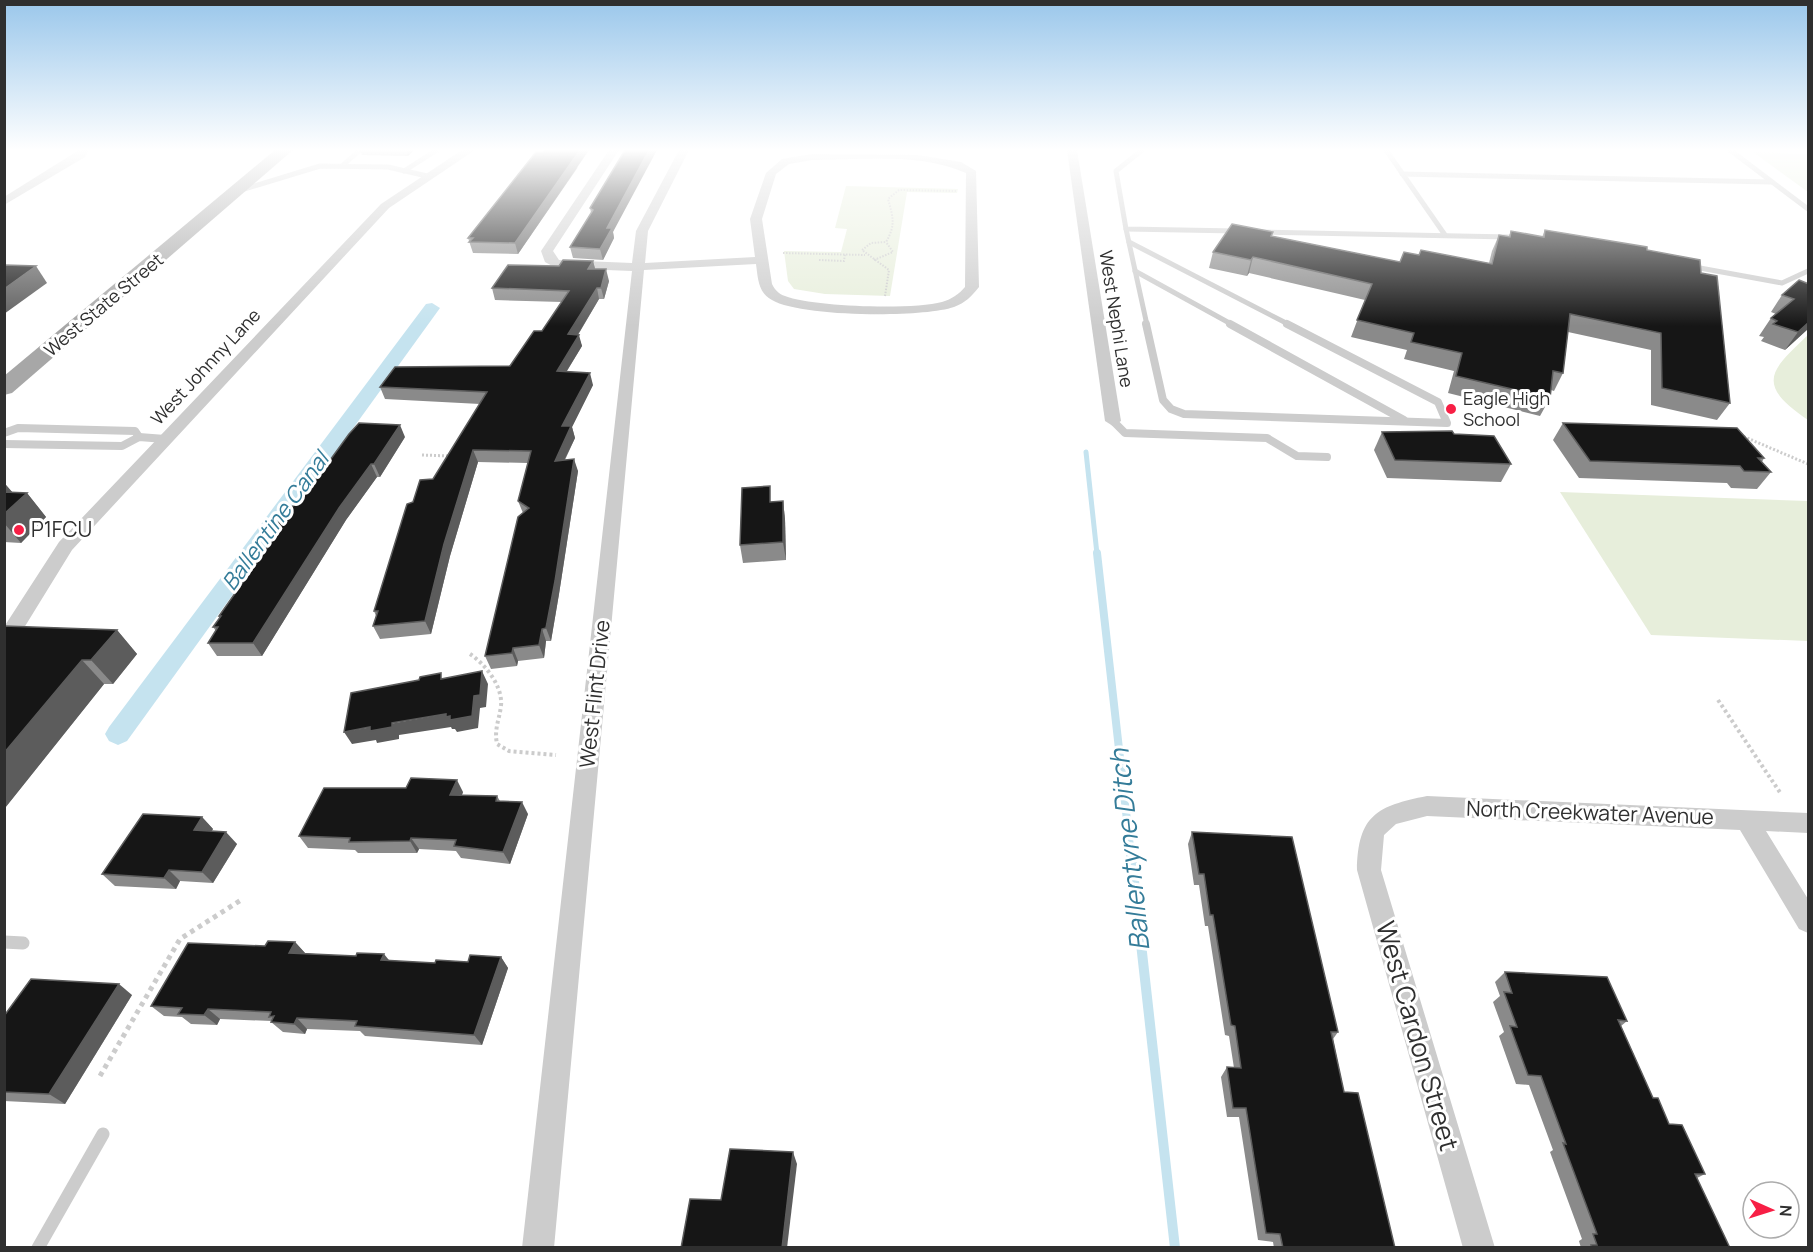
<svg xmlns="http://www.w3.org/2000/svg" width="1813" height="1252" viewBox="0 0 1813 1252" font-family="Manrope,sans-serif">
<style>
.green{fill:#e7eedb}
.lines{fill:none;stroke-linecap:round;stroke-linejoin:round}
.stream-far2{stroke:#c5e3ef;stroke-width:5}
.stream-far1{stroke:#c5e3ef;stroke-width:8}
.stream{stroke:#c5e3ef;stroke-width:10}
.canal{fill:#c5e3ef;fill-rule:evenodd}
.path-far3{stroke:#ccc;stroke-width:2;stroke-dasharray:1.5 1.5;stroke-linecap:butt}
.path-far2{stroke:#ccc;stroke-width:3;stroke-dasharray:2 2;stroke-linecap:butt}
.path-far1{stroke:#ccc;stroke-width:4;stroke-dasharray:3 3;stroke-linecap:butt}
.path{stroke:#ccc;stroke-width:5;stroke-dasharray:4.5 4.5;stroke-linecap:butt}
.lane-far2{stroke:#ccc;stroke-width:5}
.lane-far1{stroke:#ccc;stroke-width:8}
.lane{stroke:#ccc;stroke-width:13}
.street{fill:#ccc;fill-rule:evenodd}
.primary{fill:#a7a7a7;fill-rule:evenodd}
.wall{fill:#8a8a8a}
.shaded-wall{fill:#5c5c5c}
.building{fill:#161616;stroke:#5c5c5c;stroke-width:1.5}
.poi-dot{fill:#f71f45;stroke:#fff;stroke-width:2}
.labels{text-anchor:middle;stroke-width:6;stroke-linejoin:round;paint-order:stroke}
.far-street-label{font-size:18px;fill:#2f2f2f;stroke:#fff}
.far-poi-label{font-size:18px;fill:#2f2f2f;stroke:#fff;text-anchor:start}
.poi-label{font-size:21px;fill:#2f2f2f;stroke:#fff;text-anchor:start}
.street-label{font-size:21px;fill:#2f2f2f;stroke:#fff}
.water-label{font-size:22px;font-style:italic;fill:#347c99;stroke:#fff}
.near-street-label{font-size:26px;fill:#2f2f2f;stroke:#fff}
.near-water-label{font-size:27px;font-style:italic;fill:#347c99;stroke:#fff}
</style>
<rect width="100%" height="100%" fill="#fff"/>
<g class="green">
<polygon points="1753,152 1808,154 1808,192"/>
<polygon points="846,186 958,189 957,193 907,192 890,296 825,294 794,289 788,281 784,251 841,252 847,229 835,228"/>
<path d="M 1808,335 L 1808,420 C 1755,384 1770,371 1808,335 Z"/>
<polygon points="1560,492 1808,501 1808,641 1651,635"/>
</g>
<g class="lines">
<polyline class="stream-far2" points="1086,452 1097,554"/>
<polyline class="stream-far1" points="1097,553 1131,856"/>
<polyline class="stream" points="1131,854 1175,1248"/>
<polygon class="canal" points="432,303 440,308 127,741 118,745 109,741 105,734 109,727 426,304"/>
<g class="path-far3">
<polyline points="783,253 865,255"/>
<polyline points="819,260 844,261 845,254"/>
<polyline points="874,260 893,252 886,242"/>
<path d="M 885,296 L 889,270 L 862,250 L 871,243 L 886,242 C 896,225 893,217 888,199 L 899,190 L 956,191"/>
</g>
<g class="path-far2">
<polyline points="1740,435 1808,464"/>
<polyline points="422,455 450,456"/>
</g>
<g class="path-far1">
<path d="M 470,654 C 485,664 503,686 501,706 C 499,721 494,729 497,744 L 509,751 L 556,755"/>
<polyline points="1718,700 1781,794"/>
</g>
<polyline class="path" points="100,1076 180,939 241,900"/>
<g class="lane-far2">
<polyline points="1142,150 1116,171 1126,229 1237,231"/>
<polyline points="1386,150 1445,235"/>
<polyline points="1730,150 1808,209"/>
<polyline points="342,166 360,150"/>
<polyline points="404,171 437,150"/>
<polyline points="1402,174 1772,182"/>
<polyline points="241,190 320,166 388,167 427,176"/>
<polyline points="1126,229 1147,325"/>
<polyline points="1260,232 1510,237"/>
<polyline points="1129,242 1290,325"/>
<polyline points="1689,266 1782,283 1808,271"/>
<polyline points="1135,271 1233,325"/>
</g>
<g class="lane-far1">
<polyline points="1146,324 1163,400 1171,409 1184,414 1447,423 1438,402 1287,324"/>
<polyline points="1230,324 1404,420"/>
<polyline points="1113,421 1125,433 1267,438 1297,456 1327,457"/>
<polyline points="4,433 18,428 135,431 139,437"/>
<polyline points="4,444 122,446 139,437 165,439"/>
</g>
<g class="lane">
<polyline points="4,942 23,943"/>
<polyline points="38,1248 103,1134"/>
</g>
<g class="street">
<polygon points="79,150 89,150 85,157 4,205 4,197"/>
<polygon points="462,150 475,150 389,208 72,550 11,649 4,651 4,627 59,542 381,204"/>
<path d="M 609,150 L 619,150 L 553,251 L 559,260 L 632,263 L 636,231 L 679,150 L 689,150 L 648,231 L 645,263 L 755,257 L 750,219 L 766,173 L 782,159 L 812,154 L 918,155 L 961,162 L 976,171 L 979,287 C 972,296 965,303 954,307 C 922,318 800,317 772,300 C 758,293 758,278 756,264 L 644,270 L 554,1248 L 522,1248 L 632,271 L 556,268 L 545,262 L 541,251 ZM 812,160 C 861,160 919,152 966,173 L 965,287 C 959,294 952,299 942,302 C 913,310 813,307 785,296 C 779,294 775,290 772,284 L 762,219 L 776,174 L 789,164 Z"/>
<polygon points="1067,150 1077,150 1121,421 1113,426 1105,421"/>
<path d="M 1427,796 L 1808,813 L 1808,833 L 1766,831 L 1808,899 L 1808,933 L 1799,929 L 1740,830 L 1427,816 L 1396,824 L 1384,835 L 1381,870 L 1495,1248 L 1463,1248 L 1357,870 C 1358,815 1377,806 1427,796 Z"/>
</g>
<polygon class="primary" points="275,150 293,150 12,393 4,395 4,376"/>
</g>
<g class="wall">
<polygon points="360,150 414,150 408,156 362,155"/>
<polygon points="625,150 613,232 614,238 603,260 573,258 570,247 591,213 590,208"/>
<polygon points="578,167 518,254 473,253 468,238"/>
<polygon points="1545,230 1647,250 1701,273 1730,403 1717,420 1651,405 1651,350 1568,332 1563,373 1554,391 1551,390 1550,398 1540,416 1448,393 1454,371 1404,359 1407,350 1351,337 1365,300 1249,273 1247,276 1209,268 1213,252 1273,232 1272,236 1400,262 1419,255 1489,263 1492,251 1499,235 1509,236 1511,231 1542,237"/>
<polygon points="593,261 595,269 609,281 604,299 599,299 578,335 582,346 567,371 593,385 572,427 575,438 565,460 578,471 559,594 551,641 546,641 544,658 518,661 517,666 491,669 485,656 523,513 518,501 528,463 478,462 450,556 431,634 380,639 373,626 376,616 374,611 413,502 433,479 480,404 385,399 380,387 510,366 542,331 562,302 495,300 492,288 559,266"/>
<polygon points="1809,284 1809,328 1785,350 1761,341 1764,337 1759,336 1771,318 1776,314 1771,312 1782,295"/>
<polygon points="1563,423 1764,458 1762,462 1771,472 1757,489 1731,488 1727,483 1579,478 1553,440"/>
<polygon points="1382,432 1454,434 1511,464 1501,482 1387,478 1374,450"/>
<polygon points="405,437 380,477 377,477 346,520 262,656 217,656 208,643 216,631 213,627 220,617 219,616 275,535 273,531 290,510"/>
<polygon points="4,485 6,485 13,493 27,493 46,517 21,543 4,542"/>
<polygon points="783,501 785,519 786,560 743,563 740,545"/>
<polygon points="4,626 117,630 137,654 113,684 104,684 5,808 4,808"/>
<polygon points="406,788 463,792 462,795 497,796 500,801 528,814 510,864 461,858 456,851 419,849 417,853 358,853 355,850 308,848 299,836"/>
<polygon points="202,817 213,829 211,831 237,844 213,883 180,881 176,889 115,886 102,874"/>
<polygon points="1192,832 1338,1032 1333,1039 1344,1092 1395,1248 1274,1248 1273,1242 1258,1240 1239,1117 1227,1117 1221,1077 1227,1067 1234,1068 1229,1036 1225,1035 1208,926 1205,926 1199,885 1194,885 1188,844"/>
<polygon points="295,942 305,953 389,961 435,963 468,962 501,957 508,968 482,1045 365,1036 360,1031 307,1029 305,1034 283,1032 271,1022 272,1021 220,1019 217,1025 191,1024 182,1017 164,1016 151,1006 265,946"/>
<polygon points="1505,972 1627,1021 1621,1026 1653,1098 1669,1124 1705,1174 1697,1178 1730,1248 1581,1248 1579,1241 1582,1239 1550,1152 1553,1150 1529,1085 1516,1084 1499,1036 1504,1032 1493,1002 1500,996 1495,982"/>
<polygon points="132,995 65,1104 4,1101 4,1016"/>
</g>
<g class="shaded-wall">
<polygon points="406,150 414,150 408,156"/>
<polygon points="580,150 589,150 518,254 515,243"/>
<polygon points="649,150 657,150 613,232 614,238 603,260 600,249 607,228"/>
<polygon points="1253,257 1249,273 1247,276 1251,260"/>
<polygon points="593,261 596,272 588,269"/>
<polygon points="36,266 47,283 4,314 4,289"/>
<polygon points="606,269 609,281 604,299 601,288"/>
<polygon points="597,288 599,299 571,346 568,334"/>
<polygon points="1809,322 1809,328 1785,350 1798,332"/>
<polygon points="579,335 582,346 560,382 557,371"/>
<polygon points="590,373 593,385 572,427 575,438 558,473 555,461 562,426"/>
<polygon points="400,425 405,437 380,477 374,464"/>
<polygon points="473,450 478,462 450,556 431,634 425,621 444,544"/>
<polygon points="574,459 578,471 559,594 551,641 546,628"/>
<polygon points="371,464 377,477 346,520 262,656 253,643 339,508"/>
<polygon points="6,485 19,500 27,493 46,517 21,543 4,523 4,487"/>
<polygon points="783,501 785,519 786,560 783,542"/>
<polygon points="542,629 546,641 544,658 539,645"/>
<polygon points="117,630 137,654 113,684 91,660"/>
<polygon points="513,648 518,661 517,666 512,653"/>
<polygon points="82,660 104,684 5,808 4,807 4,753"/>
<polygon points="482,671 488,684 486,707 480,708 478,728 457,732 455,729 452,729 451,727 399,735 399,739 377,743 376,740 352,744 344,732 446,714 474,696"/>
<polygon points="457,780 463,792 457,807 450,795"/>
<polygon points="522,802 528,814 510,864 503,852"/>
<polygon points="202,817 213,829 205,842 194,830"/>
<polygon points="226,832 237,844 213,883 202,872"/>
<polygon points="411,838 419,849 417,853 410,841"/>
<polygon points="169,870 180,881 176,889 164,878"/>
<polygon points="295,942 305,953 300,963 289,953"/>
<polygon points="384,954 393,965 381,960"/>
<polygon points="501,957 508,968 482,1045 474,1035"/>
<polygon points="119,984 132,995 65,1104 49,1094"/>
<polygon points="208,1009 220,1019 217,1025 204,1015"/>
<polygon points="297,1018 307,1029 305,1034 294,1024"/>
<polygon points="793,1152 797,1164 787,1248 782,1248"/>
</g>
<g class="building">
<polygon points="545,150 580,150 515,243 469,242 473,238 468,238 536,152 543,152"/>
<polygon points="625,150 649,150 607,228 612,228 600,249 570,247 593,210 590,208"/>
<polygon points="1232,224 1273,232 1271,236 1400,262 1404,252 1419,255 1421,250 1492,264 1499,235 1510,237 1511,231 1544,237 1545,230 1647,247 1647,250 1700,260 1701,273 1717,276 1730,403 1662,388 1661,333 1570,314 1563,373 1553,371 1550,398 1456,376 1462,353 1411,342 1414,333 1357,320 1372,284 1253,257 1251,260 1213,252"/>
<polygon points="563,260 593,261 588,269 606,269 601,288 597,288 568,334 579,335 557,371 590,373 562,426 571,426 555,461 574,459 555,581 546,628 542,629 539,645 513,648 512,653 485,656 518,517 529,508 518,501 531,451 473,450 444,544 425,621 373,626 378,611 374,611 407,504 413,502 420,480 433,479 487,392 380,387 395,367 510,366 534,331 542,331 569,291 492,288 508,265 559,266"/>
<polygon points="4,265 36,266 4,289"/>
<polygon points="1799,280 1809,284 1809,322 1798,332 1773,324 1777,321 1771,318 1794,299 1782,295"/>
<polygon points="359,423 400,425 374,464 371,464 339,508 253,643 208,643 218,627 213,627 221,616 219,616 279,531 273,531 286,510 290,510 303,492 312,485 349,434"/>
<polygon points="1563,423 1737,428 1764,458 1758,458 1771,472 1744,471 1740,466 1590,461"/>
<polygon points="1452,431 1454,434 1494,436 1511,464 1395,460 1382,432"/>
<polygon points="770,486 770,502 783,501 783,542 740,545 742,488"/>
<polygon points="4,492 27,493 4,514"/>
<polygon points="4,626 117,630 91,660 82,660 4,753"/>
<polygon points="482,671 480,695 474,696 472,716 450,720 450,716 446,717 446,714 392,723 392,727 370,731 370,727 344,732 351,693 419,680 420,677 441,673 441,679"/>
<polygon points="411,778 457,780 450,795 497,796 496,801 522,802 503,852 454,846 456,840 411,838 410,841 349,842 350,838 299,836 324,788 406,788"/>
<polygon points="143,814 202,817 194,830 226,832 202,872 169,870 164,878 102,874"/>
<polygon points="1192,832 1292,837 1338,1032 1331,1032 1344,1092 1358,1093 1395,1248 1283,1248 1280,1234 1266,1233 1246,1108 1233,1108 1227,1067 1241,1068 1235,1026 1231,1025 1213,915 1210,915 1204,874 1199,874"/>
<polygon points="268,941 295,942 289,953 356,956 357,953 384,954 381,960 435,963 436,960 468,962 470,955 501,957 474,1035 355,1026 357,1021 297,1018 294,1024 271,1022 274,1016 269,1017 271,1012 208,1009 204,1015 178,1014 182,1008 151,1006 188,943 265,946"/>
<polygon points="1505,972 1607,977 1627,1021 1618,1020 1653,1098 1658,1098 1669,1124 1682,1125 1705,1174 1695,1174 1730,1248 1592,1248 1591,1245 1597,1245 1593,1234 1597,1234 1563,1143 1566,1144 1541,1076 1528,1075 1510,1026 1517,1027 1504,992 1512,993"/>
<polygon points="31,979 119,984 49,1094 4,1092 4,1016"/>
<polygon points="730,1149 793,1152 782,1248 681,1248 690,1199 721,1200"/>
</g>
<linearGradient id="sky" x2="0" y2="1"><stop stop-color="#9ac7eb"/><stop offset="0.46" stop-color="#fff"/><stop offset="1" stop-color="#fff" stop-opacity="0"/></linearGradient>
<rect width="1813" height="326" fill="url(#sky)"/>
<g class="poi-dot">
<circle cx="1451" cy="409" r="6"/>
<circle cx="19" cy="530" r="6"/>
</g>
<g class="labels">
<g class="far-street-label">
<text transform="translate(104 305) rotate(-40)" y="6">West State Street</text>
<text transform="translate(1116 319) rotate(81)" y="6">West Nephi Lane</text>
<text transform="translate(206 367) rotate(-47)" y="6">West Johnny Lane</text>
</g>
<g class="far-poi-label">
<text x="1463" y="405">Eagle High<tspan x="1463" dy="21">School</tspan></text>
</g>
<g class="poi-label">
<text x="31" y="537">P1FCU</text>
</g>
<g class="street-label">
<text transform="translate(595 694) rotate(-84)" y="7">West Flint Drive</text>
<text transform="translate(1590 813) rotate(2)" y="7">North Creekwater Avenue</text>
</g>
<g class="water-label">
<text transform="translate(275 521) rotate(-54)" y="8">Ballentine Canal</text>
</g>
<g class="near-street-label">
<text transform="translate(1417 1036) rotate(74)" y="9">West Cardon Street</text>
</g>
<g class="near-water-label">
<text transform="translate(1130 850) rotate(-96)" y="9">Ballentyne Ditch</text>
</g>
</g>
<rect width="1813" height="1252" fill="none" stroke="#2f2f2f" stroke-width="12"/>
<g transform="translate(1771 1210) rotate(93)"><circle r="28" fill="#ffffff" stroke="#acacac" stroke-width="1.5"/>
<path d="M0-4.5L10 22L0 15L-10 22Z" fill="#f71f45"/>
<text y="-9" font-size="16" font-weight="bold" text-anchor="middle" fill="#2f2f2f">N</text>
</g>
</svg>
